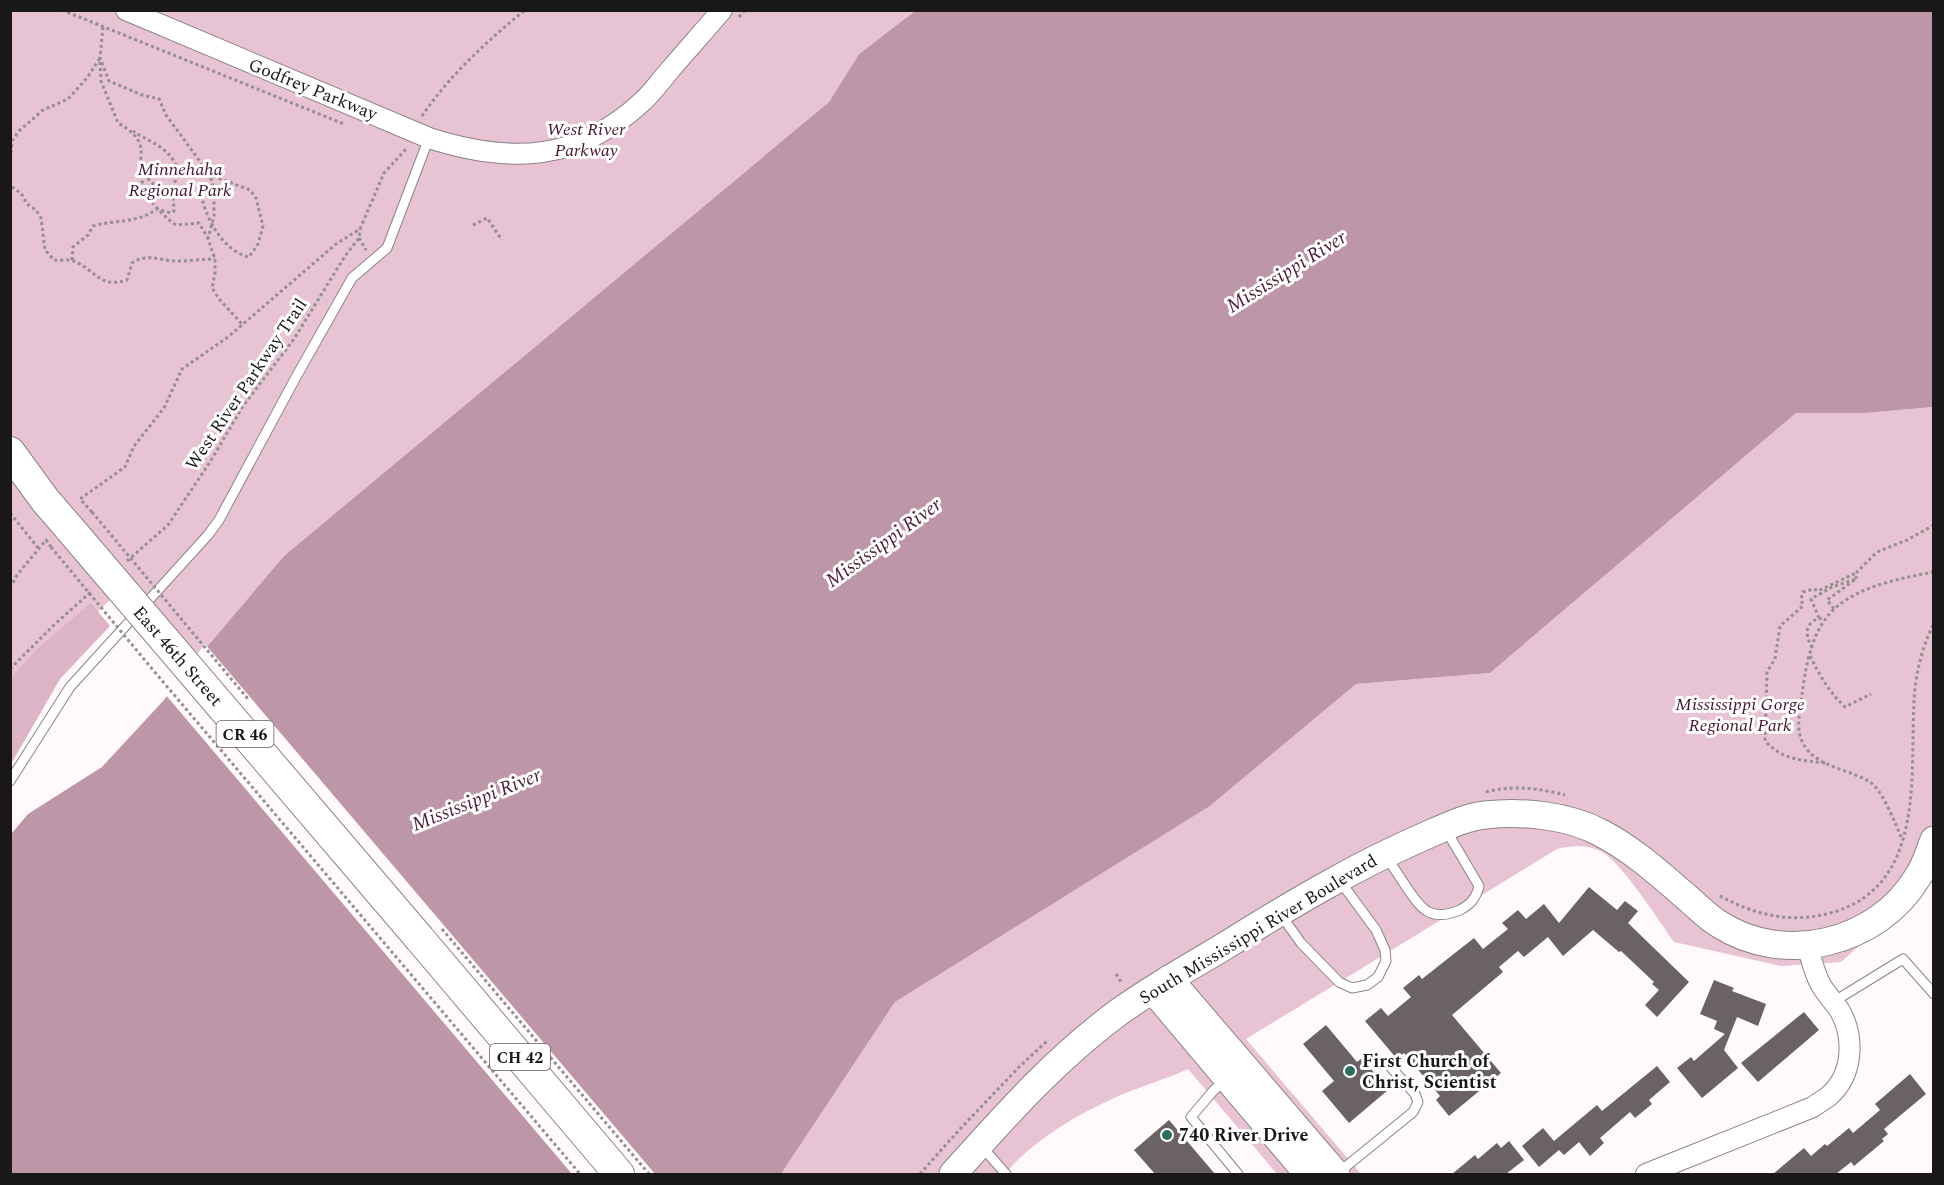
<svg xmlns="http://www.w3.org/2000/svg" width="1944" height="1185" viewBox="0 0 1944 1185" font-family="Spectral,serif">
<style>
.green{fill:#e7c3d3}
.forest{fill:#dcb4c6}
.water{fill:#bd96a8}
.pier{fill:#fff9fb}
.building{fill:#6b6266}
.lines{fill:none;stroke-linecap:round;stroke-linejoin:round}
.lane-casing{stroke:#8d8387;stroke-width:11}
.street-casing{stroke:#8d8387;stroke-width:22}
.secondary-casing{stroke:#8d8387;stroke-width:29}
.primary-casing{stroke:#8d8387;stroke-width:32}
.path{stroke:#948f91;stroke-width:3;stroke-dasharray:3 3;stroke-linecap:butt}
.lane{stroke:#fff;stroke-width:9}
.street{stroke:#fff;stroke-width:20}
.secondary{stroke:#fff;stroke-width:27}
.primary{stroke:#fff;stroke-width:30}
.primary-bridge-casing{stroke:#8d8387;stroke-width:32;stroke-linecap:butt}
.path-bridge{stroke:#948f91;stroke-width:3;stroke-dasharray:3 3;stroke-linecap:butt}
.primary-bridge{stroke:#fff;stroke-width:30}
.poi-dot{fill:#2a6e61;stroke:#fff;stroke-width:2}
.labels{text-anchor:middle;stroke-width:6;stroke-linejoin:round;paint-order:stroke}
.shield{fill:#fff;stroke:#5f5d5d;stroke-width:1.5}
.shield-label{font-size:16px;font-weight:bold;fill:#1a1718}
.street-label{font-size:18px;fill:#1a1718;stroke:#fff}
.park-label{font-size:18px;font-style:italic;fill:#461531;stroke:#fff}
.poi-label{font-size:18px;font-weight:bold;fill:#1a1718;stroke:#fff;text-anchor:start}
.water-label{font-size:20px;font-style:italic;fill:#501e39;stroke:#fff}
</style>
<rect width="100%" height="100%" fill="#fff9fb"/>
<g class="green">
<polygon points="11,11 915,11 859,54 829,102 284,556 189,668 125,585 11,698"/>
<path d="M 1933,407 L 1933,881 L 1841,962 L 1781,966 L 1674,942 C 1659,921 1622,863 1602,852 C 1587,844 1572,846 1557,849 L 1246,1039 L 1361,1174 L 1277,1174 L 1188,1069 C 1164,1080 1138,1087 1114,1098 C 1075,1116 1033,1140 1005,1174 L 781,1174 L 895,1002 L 1210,806 L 1356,684 L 1490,673 L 1796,413 L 1865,413 Z"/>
</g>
<polygon class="forest" points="91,603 110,626 60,679 11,764 11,678 37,649"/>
<polygon class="water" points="915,11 1933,11 1933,407 1865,413 1796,413 1490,673 1356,684 1210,806 895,1002 781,1174 11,1174 11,834 28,814 102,767 164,700 189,668 284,556 829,102 859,54"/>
<polygon class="pier" points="205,644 655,1174 572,1174 165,694"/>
<g class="building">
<polygon points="1589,887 1617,910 1625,901 1638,911 1628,923 1689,982 1657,1017 1645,1005 1659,990 1652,984 1654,982 1621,951 1619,952 1593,930 1563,956 1548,937 1524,957 1518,951 1499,967 1503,972 1452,1015 1501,1073 1449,1116 1436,1100 1440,1096 1404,1053 1397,1059 1365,1021 1381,1008 1388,1016 1411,997 1403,988 1419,975 1422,979 1474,938 1483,949 1508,929 1502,923 1518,910 1526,919 1544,904 1559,923"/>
<polygon points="1714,980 1734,988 1732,991 1766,1004 1758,1026 1737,1017 1724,1050 1738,1068 1702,1098 1677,1068 1691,1057 1694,1061 1725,1034 1714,1029 1717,1021 1700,1014"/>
<polygon points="1804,1012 1819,1030 1758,1082 1741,1063"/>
<polygon points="1326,1025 1357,1062 1362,1058 1388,1090 1349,1123 1322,1091 1334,1081 1303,1044"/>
<polygon points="1657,1066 1670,1082 1649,1100 1652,1104 1635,1118 1630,1112 1600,1138 1604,1143 1590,1156 1579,1142 1564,1155 1559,1150 1539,1167 1522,1146 1543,1128 1554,1141 1597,1105 1602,1111"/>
<polygon points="1910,1074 1926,1094 1884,1129 1888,1134 1882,1139 1884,1141 1854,1166 1851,1162 1836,1174 1773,1174 1804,1148 1811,1156 1825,1144 1827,1146 1849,1128 1853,1133 1880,1110 1875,1104"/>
<polygon points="1169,1120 1215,1174 1155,1174 1134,1150"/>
<polygon points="1509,1141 1524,1160 1506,1174 1452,1174 1475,1155 1478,1159 1497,1143 1501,1148"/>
</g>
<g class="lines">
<g class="lane-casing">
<g id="lane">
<polyline points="10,781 70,687 208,535 219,520 296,377 352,278 387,248 429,138"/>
<path d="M 1386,856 C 1393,867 1400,877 1407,888 C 1422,910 1431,922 1460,910 C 1471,904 1476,898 1479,886 L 1446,830"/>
<polyline points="1281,915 1301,943 1339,982 1352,988 1367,985 1378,977 1386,961 1385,950 1376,930 1340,881"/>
<polyline points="1833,1002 1903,959 1934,994"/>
<polyline points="1226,1080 1214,1090 1191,1117 1238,1174"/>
<polyline points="982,1147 1006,1174"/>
<polyline points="1338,1173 1413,1112 1418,1102 1415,1094 1386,1062"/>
</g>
</g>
<g class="street-casing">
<g id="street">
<path d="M 126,10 L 429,138 C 510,164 578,162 643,101 C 653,92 661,80 670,70 C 687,50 705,30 722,10"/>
<path d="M 1646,1174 L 1813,1107 C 1818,1103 1824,1100 1829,1096 C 1853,1075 1855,1038 1840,1011 C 1834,1002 1826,994 1821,985 C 1814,973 1811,958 1807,945"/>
</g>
</g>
<g class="secondary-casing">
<g id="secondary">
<polyline points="1169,979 1336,1174"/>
<polyline points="1153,990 1308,1174"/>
<path d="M 953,1174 C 1004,1117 1056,1058 1119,1012 C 1151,989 1186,969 1220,949 C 1255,927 1291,905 1327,885 C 1362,865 1397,848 1434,832 C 1450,825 1467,817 1485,815 C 1522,811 1568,815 1601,833 C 1634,850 1663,877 1691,901 C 1700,909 1709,918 1719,924 C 1784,966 1877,944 1917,878 C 1925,867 1929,852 1934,840"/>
</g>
</g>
<g class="primary-casing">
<g id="primary">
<polyline points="10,452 45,500 70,529"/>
<polyline points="420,939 619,1174"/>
</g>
</g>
<g class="path">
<polyline points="62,10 344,124"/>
<polyline points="739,17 745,10"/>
<polyline points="103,27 100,58 109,81 142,95 159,99 166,115 210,175 214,191 214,216 208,239 215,259 215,273 212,288 219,299 242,324"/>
<path d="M 100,62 L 101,81 L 118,123 C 130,130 142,138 141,154 C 141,162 139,169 141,177 C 146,198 159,213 176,225 L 199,223 L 208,238"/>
<path d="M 422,116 C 449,76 487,41 525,10"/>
<polyline points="10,165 12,141 19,131 43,110 68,99 87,78 100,58"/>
<path d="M 140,169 C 147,178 155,188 167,192 C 175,194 188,190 201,193 C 205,218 223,251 249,257 L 258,244 L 263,226 L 256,198 L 250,190 L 210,175"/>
<path d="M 10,181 L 12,187 L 21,193 L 27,204 L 36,210 L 41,218 L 45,250 L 54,260 C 60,261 69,259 74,261 C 95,270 100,289 127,280 L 132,263 C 148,252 163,262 180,261 C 191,261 203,259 215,259"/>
<polyline points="473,225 487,218 502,240"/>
<polyline points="359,238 366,250"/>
<path d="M 72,260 L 73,247 L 88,235 L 93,226 C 118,219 135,224 157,209 L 171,213 L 174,211 L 173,192 L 178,168 C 167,146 153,144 133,131"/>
<polyline points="92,512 80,499 125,467 134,446 164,408 182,369 228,337 336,244 360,229 384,173 406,149"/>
<polyline points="10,513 39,549"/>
<polyline points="127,561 168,525 210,462 243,406 294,339 345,256 359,238 360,229"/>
<polyline points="1856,579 1856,573 1877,552 1907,540 1934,525"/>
<polyline points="10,588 17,575 46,540 51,547"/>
<polyline points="1819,618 1811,599 1832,587 1856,579 1827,600 1834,609"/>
<path d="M 1812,648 C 1806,635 1803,625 1819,618 L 1824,620"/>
<path d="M 1810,656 C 1820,676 1829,692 1845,707 L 1871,694"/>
<polyline points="10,669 55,624 92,591"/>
<path d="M 1825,763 C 1800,760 1783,760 1765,741 L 1767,672 L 1775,659 L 1780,626 L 1803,606 L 1801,599 L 1803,592 L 1814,589 L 1818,591 L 1856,573"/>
<path d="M 1486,792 C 1512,785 1539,788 1565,795"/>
<path d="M 1901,837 C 1895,823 1883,791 1870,782 C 1851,770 1819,767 1806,748 C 1794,732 1800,714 1802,695 C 1805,671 1810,641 1824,621 C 1846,588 1897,579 1934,572"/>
<path d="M 1720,896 C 1757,916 1793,924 1834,912 C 1925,884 1910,777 1914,702 C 1915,675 1922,647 1934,623"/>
<polyline points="1116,974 1122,983"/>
<polyline points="920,1174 960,1129 1019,1067 1047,1041"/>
</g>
<use href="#lane" class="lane"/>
<use href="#street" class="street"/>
<use href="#secondary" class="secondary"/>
<use href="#primary" class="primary"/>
<g class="primary-bridge-casing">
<polyline id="primary-bridge" points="70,529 420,939"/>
</g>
<g class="path-bridge">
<polyline points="92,512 248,699"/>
<polyline points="51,547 153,670 580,1174"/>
<polyline points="442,929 649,1174"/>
</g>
<use href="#primary-bridge" class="primary-bridge"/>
</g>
<g class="poi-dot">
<circle cx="1350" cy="1071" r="6"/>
<circle cx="1167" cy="1135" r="6"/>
</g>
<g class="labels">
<g class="shield">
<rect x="216.5" y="721" width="57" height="26" rx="4.5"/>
<rect x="490" y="1044" width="60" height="26" rx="4.5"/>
</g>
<g class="shield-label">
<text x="245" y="740">CR 46</text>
<text x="520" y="1063">CH 42</text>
</g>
<g class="street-label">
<text transform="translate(313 89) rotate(22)" y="6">Godfrey Parkway</text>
<text transform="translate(246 384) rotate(-56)" y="6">West River Parkway Trail</text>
<text transform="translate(178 656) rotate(49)" y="6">East 46th Street</text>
<text transform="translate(1258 929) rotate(-31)" y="6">South Mississippi River Boulevard</text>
</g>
<g class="park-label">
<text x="586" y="135">West River<tspan x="586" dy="21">Parkway</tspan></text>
<text x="180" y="175">Minnehaha<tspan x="180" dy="21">Regional Park</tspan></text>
<text x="1740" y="710">Mississippi Gorge<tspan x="1740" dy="21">Regional Park</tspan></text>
</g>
<g class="poi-label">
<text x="1362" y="1067">First Church of<tspan x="1362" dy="21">Christ, Scientist</tspan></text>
<text x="1179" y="1141">740 River Drive</text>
</g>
<g class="water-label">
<text transform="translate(1286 271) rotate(-32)" y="7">Mississippi River</text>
<text transform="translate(883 542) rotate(-36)" y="7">Mississippi River</text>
<text transform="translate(476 799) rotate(-22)" y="7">Mississippi River</text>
</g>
</g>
<rect width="1944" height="1185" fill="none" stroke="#1a1718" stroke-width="24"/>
</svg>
